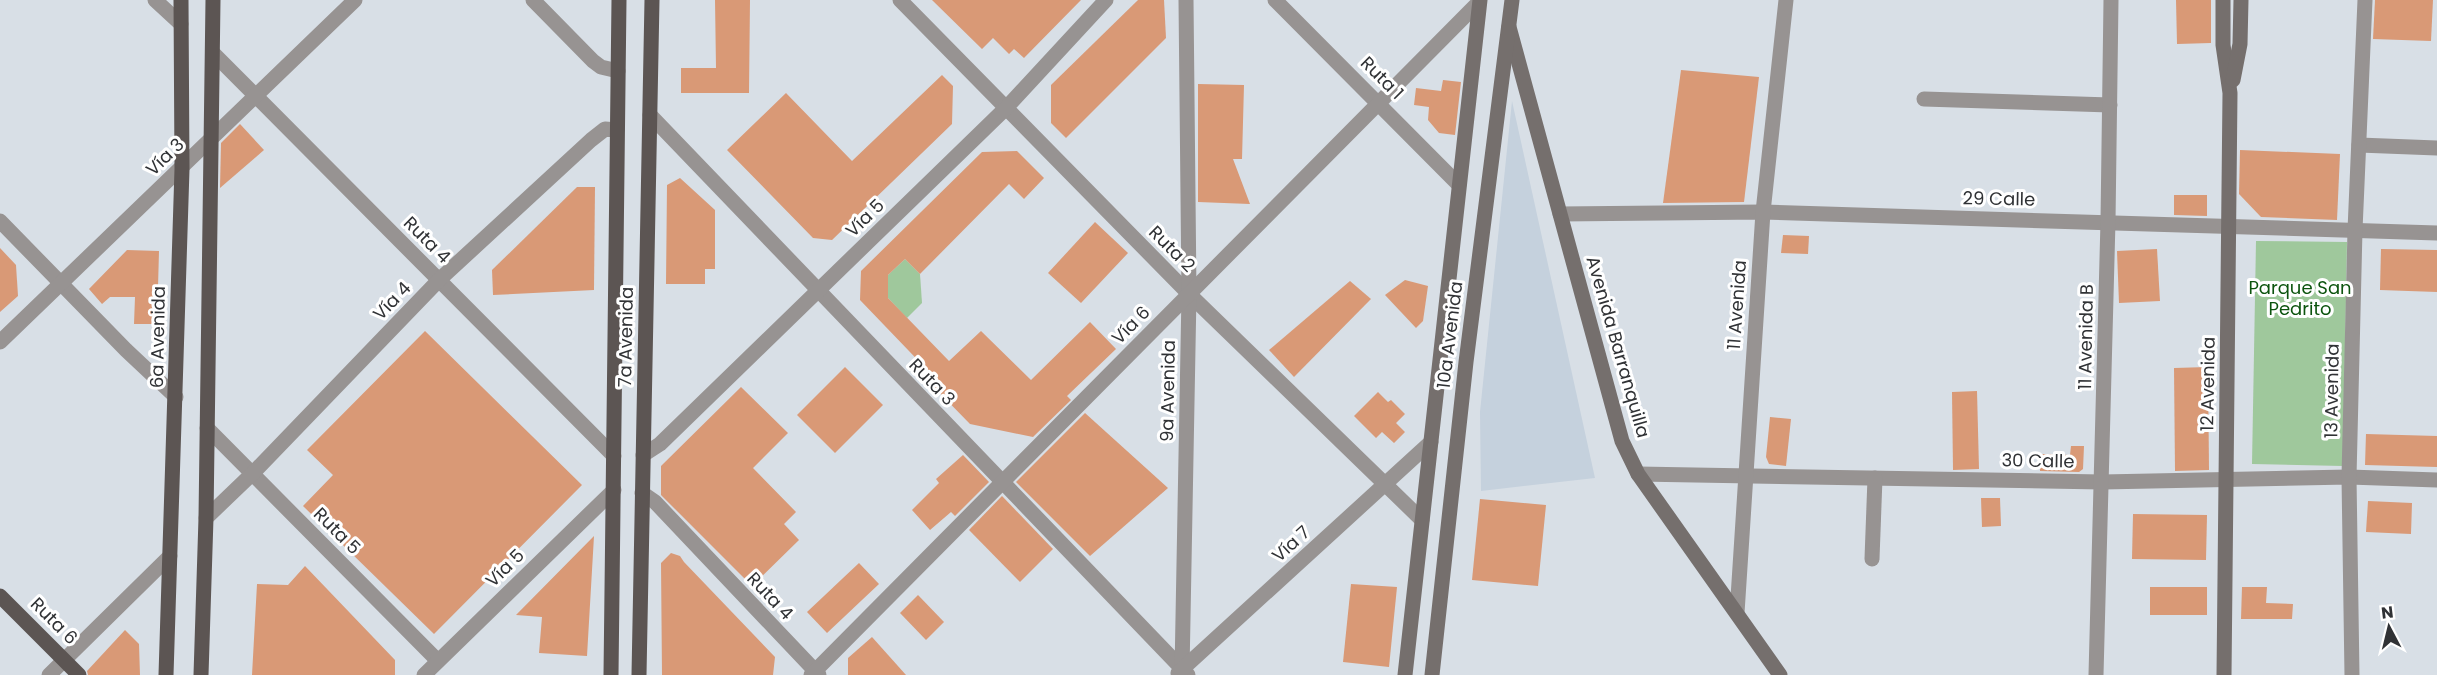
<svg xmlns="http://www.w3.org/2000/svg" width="2437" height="675" viewBox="0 0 2437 675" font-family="Poppins,sans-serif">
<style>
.built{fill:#c5d1dd}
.green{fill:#9fc89c}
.building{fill:#d99976}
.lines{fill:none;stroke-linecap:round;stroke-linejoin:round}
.street{stroke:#979392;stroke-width:15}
.secondary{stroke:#756f6d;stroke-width:15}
.primary{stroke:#5c5553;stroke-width:15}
.labels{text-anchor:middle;stroke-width:6;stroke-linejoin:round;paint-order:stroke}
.street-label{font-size:18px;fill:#303235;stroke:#fff}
.park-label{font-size:18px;fill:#0c540e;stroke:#fff}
</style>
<rect width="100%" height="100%" fill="#d8dfe6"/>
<polygon class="built" points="1512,101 1595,478 1481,491 1480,412"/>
<g class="green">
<polygon points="2256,241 2347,242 2343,466 2252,464"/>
<polygon points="905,259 920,274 922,303 907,318 888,298 888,275"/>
</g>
<g class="building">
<polygon points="715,0 750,0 749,93 681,93 681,68 716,68"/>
<polygon points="932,0 1081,0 1024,58 1014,49 1009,54 993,38 982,49"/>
<polygon points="1138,0 1164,0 1166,38 1066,138 1051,123 1051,85"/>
<polygon points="2176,0 2211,0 2211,43 2177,44"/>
<polygon points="2375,0 2433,0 2431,41 2373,39"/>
<polygon points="1681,70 1759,77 1744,202 1663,203"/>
<polygon points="942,75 953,86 952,124 832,240 813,238 727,150 786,93 852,161"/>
<polygon points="1443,80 1461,82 1455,135 1439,133 1428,120 1429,107 1414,105 1416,88 1441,91"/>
<polygon points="1198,84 1244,85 1242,159 1233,159 1250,204 1198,202"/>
<polygon points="240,124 264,150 220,188 221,143"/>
<polygon points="2240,150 2340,154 2337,220 2261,217 2239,194"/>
<polygon points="1017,151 1044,178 1024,199 1009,184 920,274 905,259 888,275 888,298 949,361 981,331 1031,380 1090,322 1116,349 1067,396 1071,400 1033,437 970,424 928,381 933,376 860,300 861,271 982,152"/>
<polygon points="680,178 715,210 715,269 705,269 705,284 666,284 667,185"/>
<polygon points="577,187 595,187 594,290 493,295 492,270"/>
<polygon points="2174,195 2207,195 2207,216 2174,215"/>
<polygon points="1095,222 1128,253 1081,303 1048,273"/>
<polygon points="1783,235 1809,236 1808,254 1781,253"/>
<polygon points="0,248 16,265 18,296 0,312"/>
<polygon points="2157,249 2160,301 2119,303 2117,251"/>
<polygon points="2381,249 2437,250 2437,292 2380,290"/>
<polygon points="127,250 159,251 157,324 134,324 135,297 110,297 102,304 89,289"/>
<polygon points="1405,280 1428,286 1423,321 1416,328 1385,295"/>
<polygon points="1350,281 1371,299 1294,377 1269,350"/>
<polygon points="425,331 582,485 434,634 303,506 333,475 307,450"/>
<polygon points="845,367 883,405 835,453 797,415"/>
<polygon points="2208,367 2209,470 2175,471 2174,368"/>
<polygon points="741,387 788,433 753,468 796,512 784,524 799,540 752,586 661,495 661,466"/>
<polygon points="1977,391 1979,469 1953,470 1952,392"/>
<polygon points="1378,392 1388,402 1391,400 1405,414 1396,423 1405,432 1394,443 1382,432 1376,438 1354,416"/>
<polygon points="1085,413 1168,488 1090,556 1016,482"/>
<polygon points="1770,417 1791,419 1786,466 1769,464 1766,457"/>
<polygon points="2366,434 2437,436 2437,467 2365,465"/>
<polygon points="2071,446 2084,446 2083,469 2079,472 2040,471 2040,454 2070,455"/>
<polygon points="963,455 989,482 955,516 951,512 930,530 912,510 939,483 936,479"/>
<polygon points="1002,496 1053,549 1020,582 969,530"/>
<polygon points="1981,498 2000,498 2001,526 1982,527"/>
<polygon points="1480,499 1546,505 1538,586 1472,580"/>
<polygon points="2368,501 2412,503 2411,534 2366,532"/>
<polygon points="2133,514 2207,515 2206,560 2132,559"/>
<polygon points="594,536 587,656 539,653 542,617 516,615"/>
<polygon points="671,553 680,556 684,562 775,657 773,675 662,675 661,563"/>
<polygon points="859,563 879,584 827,633 807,612"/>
<polygon points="305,566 395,660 395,675 252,675 257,584 288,585"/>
<polygon points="1351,584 1397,587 1389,667 1343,662"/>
<rect x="2150" y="587" width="57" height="28"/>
<polygon points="2242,587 2267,587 2266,603 2293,604 2292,619 2241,619"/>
<polygon points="918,595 944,622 926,640 900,613"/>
<polygon points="125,630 139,644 140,675 88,675 87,671"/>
<polygon points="872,637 906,675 848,675 848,658"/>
</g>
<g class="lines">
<g class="street">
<polyline points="155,0 181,24"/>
<polyline points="533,0 593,61 601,67 618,71"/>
<polyline points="900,0 1189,294 1422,520"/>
<polyline points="1275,0 1459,185"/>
<polyline points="213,53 614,456"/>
<polyline points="1924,99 2110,105"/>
<polyline points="650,115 1188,675"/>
<polyline points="2359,145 2437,148"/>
<polyline points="1560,214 1763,212 2437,233"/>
<polyline points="0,221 126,350 176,397"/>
<polyline points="0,342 355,0"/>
<polyline points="207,428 438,661"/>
<polyline points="643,455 660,444 1006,108 1106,0"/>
<polyline points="1638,474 2102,482 2349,477 2437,480"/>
<polyline points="642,493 655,502 819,675"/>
<polyline points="206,518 253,473 439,280 591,140 605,129 617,130"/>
<polyline points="1872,559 1875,478"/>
<polyline points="1737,613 1763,212 1786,0"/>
<polyline points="1182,672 1189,294 1186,0"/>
<polyline points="1178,673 1431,442"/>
<polyline points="49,675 170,556"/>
<polyline points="424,675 614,490"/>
<polyline points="811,675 1479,2"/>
<polyline points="2096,675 2108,221 2111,0"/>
<polyline points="2352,675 2349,477 2355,230 2365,0"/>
</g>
<g class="secondary">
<polyline points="2223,0 2223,45 2230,93 2224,675"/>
<polyline points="1509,27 1622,441 1638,474 1780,675"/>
<polyline points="2233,80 2240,44 2241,0"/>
<polyline points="1405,675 1480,0"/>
<polyline points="1432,675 1466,362 1512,0"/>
</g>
<g class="primary">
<polyline points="0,596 79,675"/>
<polyline points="166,675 182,169 181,0"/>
<polyline points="201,675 206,518 213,0"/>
<polyline points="611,675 619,0"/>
<polyline points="639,675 652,0"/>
</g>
</g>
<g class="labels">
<g class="street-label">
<text transform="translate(1382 78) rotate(45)" y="6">Ruta 1</text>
<text transform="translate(165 157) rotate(-44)" y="6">Vía 3</text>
<text transform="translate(1999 199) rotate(1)" y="6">29 Calle</text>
<text transform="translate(865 218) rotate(-44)" y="6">Vía 5</text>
<text transform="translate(427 240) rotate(45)" y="6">Ruta 4</text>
<text transform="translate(1172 249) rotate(45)" y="6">Ruta 2</text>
<text transform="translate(392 301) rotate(-46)" y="6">Vía 4</text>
<text transform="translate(1737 305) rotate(-86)" y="6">11 Avenida</text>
<text transform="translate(1131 325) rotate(-45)" y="6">Vía 6</text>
<text transform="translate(1450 335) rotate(-83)" y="6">10a Avenida</text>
<text transform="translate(158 337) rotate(-89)" y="6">6a Avenida</text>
<text transform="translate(626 337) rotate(-89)" y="6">7a Avenida</text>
<text transform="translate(2086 337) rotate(-89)" y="6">11 Avenida B</text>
<text transform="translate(1618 347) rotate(74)" y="6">Avenida Barranquilla</text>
<text transform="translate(932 382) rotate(46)" y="6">Ruta 3</text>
<text transform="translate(2208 384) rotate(-89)" y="6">12 Avenida</text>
<text transform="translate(1168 391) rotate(-89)" y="6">9a Avenida</text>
<text transform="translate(2332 391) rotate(-89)" y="6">13 Avenida</text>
<text transform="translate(2038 461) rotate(1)" y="6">30 Calle</text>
<text transform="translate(337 531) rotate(45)" y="6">Ruta 5</text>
<text transform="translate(1291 544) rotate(-42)" y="6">Vía 7</text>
<text transform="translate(505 568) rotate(-44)" y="6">Vía 5</text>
<text transform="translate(770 596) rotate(47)" y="6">Ruta 4</text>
<text transform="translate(54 621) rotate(45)" y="6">Ruta 6</text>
</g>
<g class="park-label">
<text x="2300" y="294">Parque San<tspan x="2300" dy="21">Pedrito</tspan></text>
</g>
</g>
<g transform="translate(2389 627) rotate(353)" stroke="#ffffff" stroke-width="4.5" paint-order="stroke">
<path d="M0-4.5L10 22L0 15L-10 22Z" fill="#303235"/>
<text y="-9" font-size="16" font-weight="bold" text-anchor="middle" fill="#303235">N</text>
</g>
</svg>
